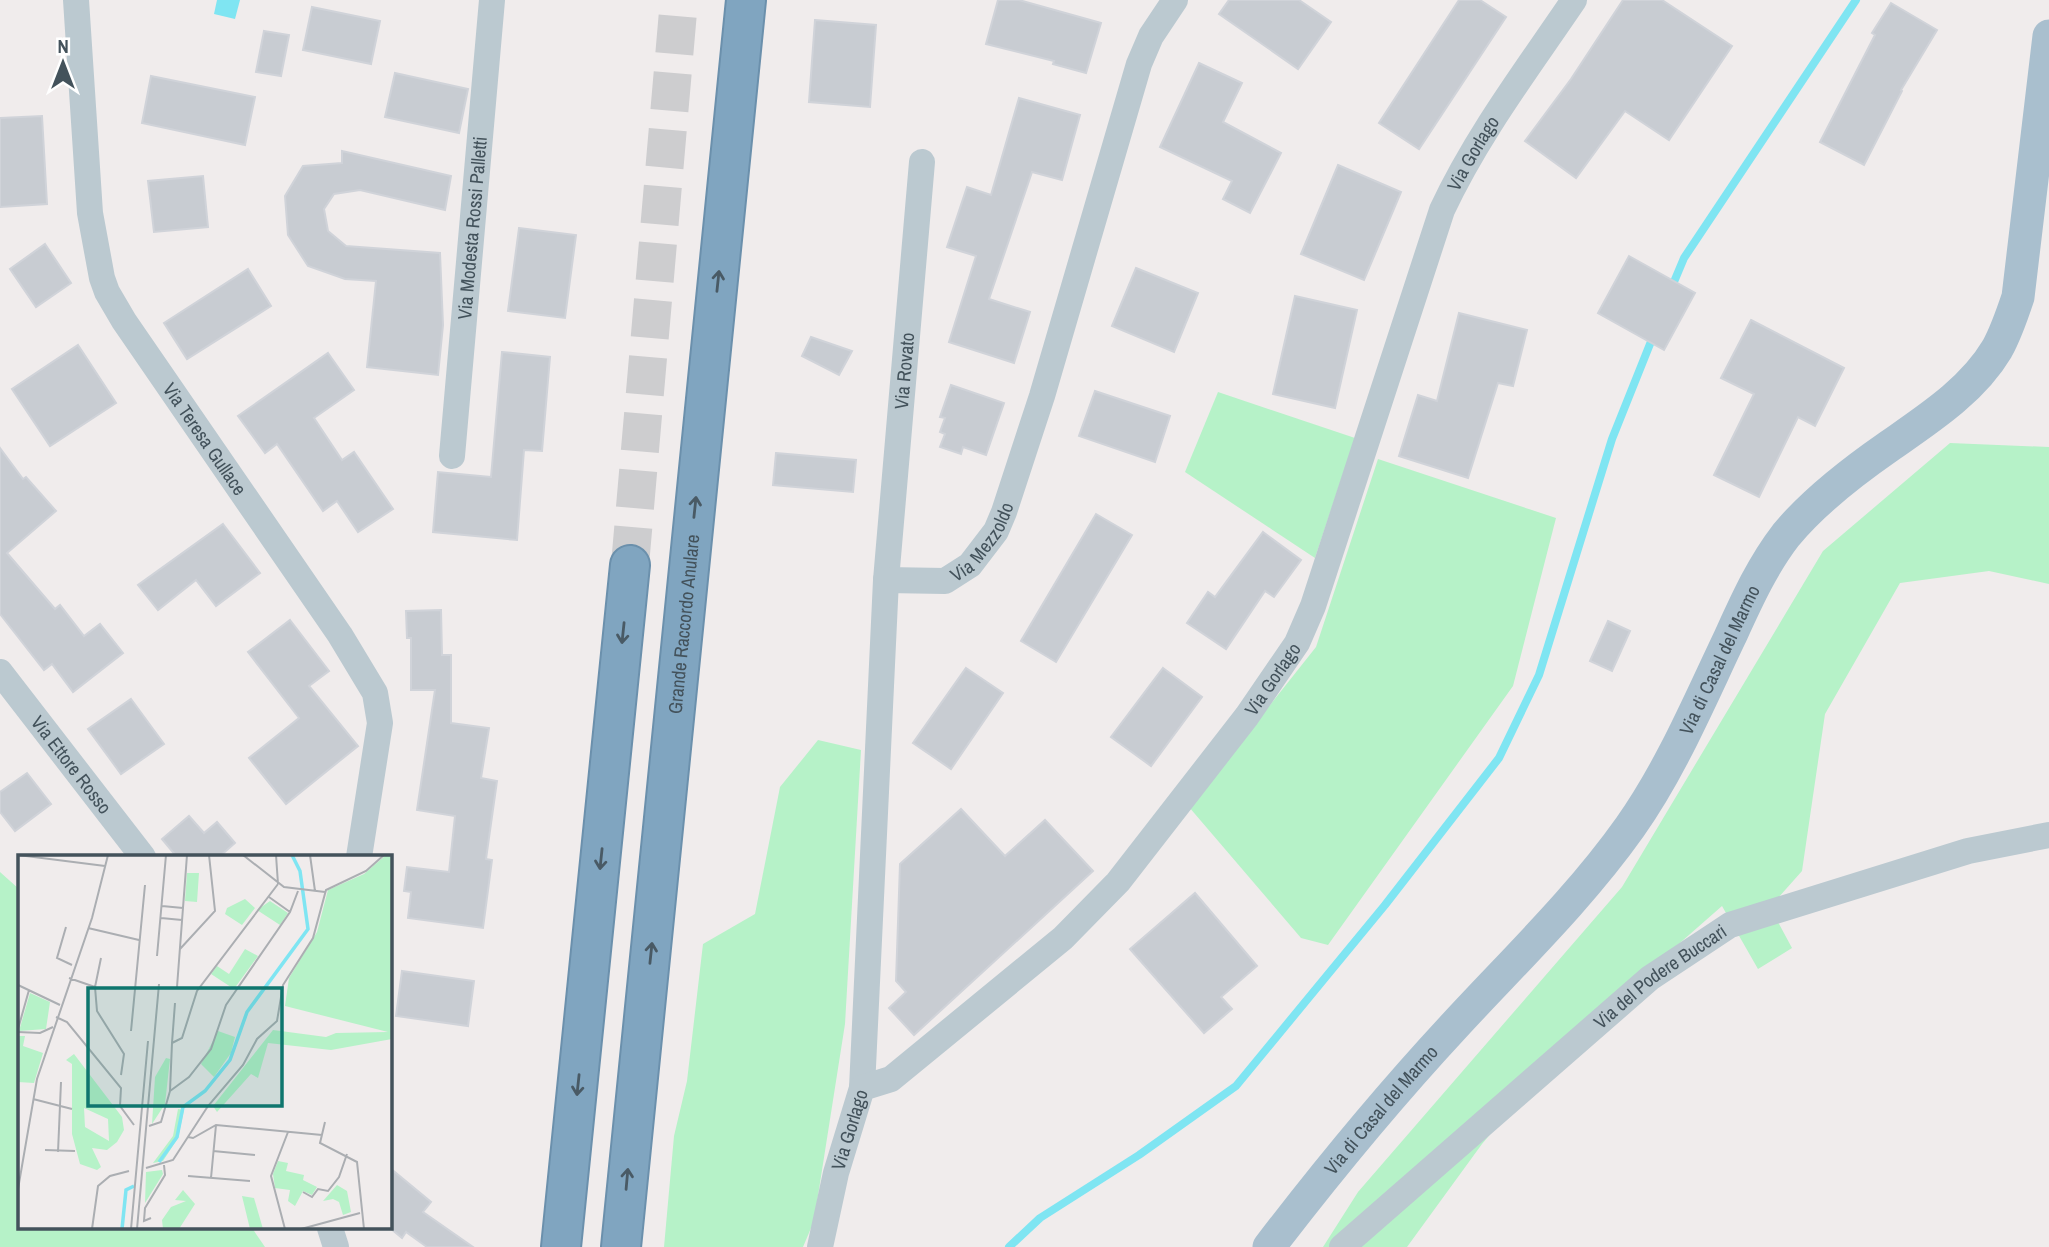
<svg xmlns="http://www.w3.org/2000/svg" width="2049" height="1247" viewBox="0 0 2049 1247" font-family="'Archivo Narrow',sans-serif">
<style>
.green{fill:#b6f2c8}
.water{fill:#7fe5f2}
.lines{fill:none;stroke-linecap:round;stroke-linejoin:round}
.stream{stroke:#7fe5f2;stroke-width:8}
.building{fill:#c8ccd2;stroke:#d0d3d9;stroke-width:2}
.highway-tunnel{stroke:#cdcdcf;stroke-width:38;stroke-dasharray:38 19;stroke-linecap:butt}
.highway-casing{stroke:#6b90ac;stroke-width:42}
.minor{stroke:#bbc9d0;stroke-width:26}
.major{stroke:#a9bfce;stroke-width:33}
.highway{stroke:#80a5c0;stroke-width:38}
.oneway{stroke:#495a65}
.labels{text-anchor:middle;stroke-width:5;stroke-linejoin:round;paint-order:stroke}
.street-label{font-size:19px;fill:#43525b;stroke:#fff}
.inset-river{fill:none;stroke:#7fe5f2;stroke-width:3.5}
.inset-road{fill:none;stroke:#abaeb2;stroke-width:2}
.view{fill:#0f766e;fill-opacity:0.15;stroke:#0f766e;stroke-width:3.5}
.inset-edge{fill:none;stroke:#43525b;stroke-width:3.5}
</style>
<rect width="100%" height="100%" fill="#f0ecec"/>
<g class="green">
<polygon points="1218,392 1355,438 1315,558 1185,472"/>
<polygon points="1950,443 2049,447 2049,584 1989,571 1900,583 1825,714 1802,871 1770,907 1792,948 1758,969 1722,906 1567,1042 1482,1144 1407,1247 1323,1247 1358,1192 1622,887 1823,551"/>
<polygon points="1378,459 1556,518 1513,686 1328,945 1301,938 1189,807 1316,647"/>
<polygon points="818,740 861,750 845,1024 814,1221 803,1247 664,1247 674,1136 687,1081 703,944 755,914 780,787"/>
<polygon points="0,872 19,889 19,1228 252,1228 265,1247 0,1247"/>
</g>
<polygon class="water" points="217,0 240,0 235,19 214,14"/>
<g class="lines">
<g class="stream">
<polyline points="1671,289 1684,258 1856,0"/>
<polyline points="1009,1247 1040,1218 1139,1155 1236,1086 1385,905 1499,758 1539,675 1612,439 1654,334"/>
</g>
</g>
<g class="building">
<polygon points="998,0 1019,0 1101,23 1086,73 1053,64 1054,61 986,44"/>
<polygon points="1229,0 1299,0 1331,22 1298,69 1219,14"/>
<polygon points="1459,0 1480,0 1506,17 1419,149 1379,123"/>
<polygon points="1623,0 1662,0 1732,46 1669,140 1625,111 1576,178 1525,141 1571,79"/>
<polygon points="1891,3 1937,30 1901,90 1902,91 1864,165 1820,142 1875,35 1872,33"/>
<polygon points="312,7 380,21 371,64 303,50"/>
<polygon points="815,20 876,25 870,107 809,102"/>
<polygon points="264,31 289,35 281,76 256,72"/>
<polygon points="1199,63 1242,83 1223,122 1281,153 1250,213 1223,199 1232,181 1160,147"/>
<polygon points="395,73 468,89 459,133 385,117"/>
<polygon points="151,76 255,97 245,145 142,123"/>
<polygon points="1019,98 1080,115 1062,180 1032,172 989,299 1030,312 1014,363 949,342 976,256 947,247 967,187 991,195"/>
<polygon points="42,116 47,204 0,207 0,118"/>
<polygon points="342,151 451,176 445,210 360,190 334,194 324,209 328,231 346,246 440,253 443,325 438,375 367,367 376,281 345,279 308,266 288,235 285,196 303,166 342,163"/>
<polygon points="1338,165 1401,192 1364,280 1301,254"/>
<polygon points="203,176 208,227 154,232 148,181"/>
<polygon points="519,228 576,235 565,318 508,311"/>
<polygon points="45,244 71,283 36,307 10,269"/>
<polygon points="1629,256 1695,293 1664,350 1598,313"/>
<polygon points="1136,268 1198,293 1174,352 1112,326"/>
<polygon points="248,269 271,306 187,359 164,323"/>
<polygon points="1295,296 1357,310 1335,408 1273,394"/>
<polygon points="1459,313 1527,330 1513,386 1498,383 1468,478 1399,456 1418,395 1437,401"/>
<polygon points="1751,320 1844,368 1815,426 1798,417 1759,497 1714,475 1754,394 1721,378"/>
<polygon points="811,337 852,351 839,375 802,356"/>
<polygon points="78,345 116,403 50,446 12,389"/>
<polygon points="502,352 550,357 542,451 524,450 517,540 433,532 438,472 491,477"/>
<polygon points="328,353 354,390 314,418 342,460 354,452 393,509 358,532 337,501 323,511 277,444 265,453 238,416"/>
<polygon points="951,385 1004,403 986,455 963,447 961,454 940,447 945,434 940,432 945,418 940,417"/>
<polygon points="1095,391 1170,416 1155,462 1079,436"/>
<polygon points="0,448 23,479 26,477 56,511 7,553 55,609 60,605 84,636 100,624 123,653 73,692 52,664 44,670 0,614"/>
<polygon points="776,453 856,460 853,492 773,485"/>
<polygon points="1096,514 1132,535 1056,662 1021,641"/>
<polygon points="223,524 260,573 216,606 196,580 158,610 138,585"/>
<polygon points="1263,532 1301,560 1274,597 1265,591 1226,649 1187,623 1208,592 1215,597"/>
<polygon points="441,610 442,655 451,655 451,723 489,728 481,778 497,781 486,859 492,860 483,928 408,918 411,892 404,891 407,867 449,872 455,816 417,810 435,690 411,690 411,638 407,638 406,611"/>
<polygon points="290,620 329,671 309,686 358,746 286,804 249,758 299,718 248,652"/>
<polygon points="1608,621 1630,631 1612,671 1590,661"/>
<polygon points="966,668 1003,693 951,769 913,743"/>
<polygon points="1163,668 1202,697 1151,766 1111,737"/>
<polygon points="131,699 164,744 121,774 88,729"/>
<polygon points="27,773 51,804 15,831 0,812 0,792"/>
<polygon points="961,809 1005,856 1045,820 1093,871 914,1035 889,1008 906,992 896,981 900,864"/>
<polygon points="189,816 204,833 217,822 235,843 219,857 177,857 162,839"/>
<polygon points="1195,893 1257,966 1221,997 1232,1009 1204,1033 1130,949"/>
<polygon points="402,971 474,981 468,1026 396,1016"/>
<polygon points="390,1168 431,1202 423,1212 473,1247 427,1247 406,1232 402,1238 390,1228"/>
</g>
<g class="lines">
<polyline class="highway-tunnel" points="630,565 679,0"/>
<g class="highway-casing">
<g id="highway">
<polyline points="561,1247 630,565"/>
<path id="s9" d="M 621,1247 L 746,0"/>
</g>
</g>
<g class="minor">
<path id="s1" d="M 76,0 L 90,213 L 102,278 L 107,292 L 124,321 L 340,635 L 375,693 L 380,723 L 359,857"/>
<path id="s2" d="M 452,456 L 492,0"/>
<path id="s3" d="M 886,580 L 922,162"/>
<path id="s4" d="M 0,672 L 143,857"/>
<path id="s5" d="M 862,1088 L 886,580 L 945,581 L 970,565 L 996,531 L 1004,512 L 1042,396 L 1139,64 L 1151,36 L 1175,0"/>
<polyline points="330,1228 336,1247"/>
<path id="s6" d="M 820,1247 L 836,1173 L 862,1088 L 891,1079 L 1063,938 L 1118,882 L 1247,716 L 1297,643 L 1313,606 L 1442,210 C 1477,135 1528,68 1574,0"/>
<path id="s7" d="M 1342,1247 L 1650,978 L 1730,925 L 1968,851 L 2049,835"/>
</g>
<path class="major" id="s8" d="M 1269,1247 C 1328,1170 1389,1096 1455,1025 C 1514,961 1579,899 1630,827 C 1671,769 1699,702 1730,637 C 1746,602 1762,566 1786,535 C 1814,501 1852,472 1888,447 C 1928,419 1972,391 1997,349 C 2006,333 2012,315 2018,297 L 2049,36"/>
<use href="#highway" class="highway"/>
</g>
<defs><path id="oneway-shaft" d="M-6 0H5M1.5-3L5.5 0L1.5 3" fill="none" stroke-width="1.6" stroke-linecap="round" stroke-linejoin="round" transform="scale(1.75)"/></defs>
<g class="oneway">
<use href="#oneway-shaft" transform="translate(718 281) rotate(-84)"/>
<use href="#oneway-shaft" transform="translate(695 507) rotate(-84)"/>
<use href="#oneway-shaft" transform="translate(623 633) rotate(96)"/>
<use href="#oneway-shaft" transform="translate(601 859) rotate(96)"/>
<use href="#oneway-shaft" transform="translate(651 953) rotate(-84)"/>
<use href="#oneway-shaft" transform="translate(578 1085) rotate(96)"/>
<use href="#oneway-shaft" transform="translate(627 1179) rotate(-85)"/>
</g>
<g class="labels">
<g class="street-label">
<text dy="7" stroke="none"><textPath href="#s6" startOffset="1316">Via Gorlago</textPath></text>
<text dy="7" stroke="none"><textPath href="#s2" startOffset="229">Via Modesta Rossi Palletti</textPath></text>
<text dy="7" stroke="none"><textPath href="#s3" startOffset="210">Via Rovato</textPath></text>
<text dy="7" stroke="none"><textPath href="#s1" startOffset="471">Via Teresa Gullace</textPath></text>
<text dy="7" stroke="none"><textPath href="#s5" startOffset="623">Via Mezzoldo</textPath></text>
<text dy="7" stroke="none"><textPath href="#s9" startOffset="626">Grande Raccordo Anulare</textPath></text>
<text dy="7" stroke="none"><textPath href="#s8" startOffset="744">Via di Casal del Marmo</textPath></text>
<text dy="7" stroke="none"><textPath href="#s6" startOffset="751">Via Gorlago</textPath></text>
<text dy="7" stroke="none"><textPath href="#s4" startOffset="117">Via Ettore Rosso</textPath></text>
<text dy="7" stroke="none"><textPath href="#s7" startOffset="418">Via del Podere Buccari</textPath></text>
<text dy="7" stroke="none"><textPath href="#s8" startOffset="177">Via di Casal del Marmo</textPath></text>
<text dy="7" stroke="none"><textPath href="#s6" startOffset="121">Via Gorlago</textPath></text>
</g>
</g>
<g transform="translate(18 855)">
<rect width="374" height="374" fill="#f0ecec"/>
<path d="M 368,0 L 374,0 L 374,184 L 313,195 L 250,188 L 240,223 L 233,219 L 199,257 L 195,251 L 199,246 L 255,175 L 308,182 L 318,178 L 370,177 L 267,151 L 271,123 L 299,77 L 310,35 L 346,19 ZM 169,18 L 181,18 L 179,47 L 167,46 ZM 227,44 L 237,53 L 224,70 L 207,59 L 209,53 ZM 252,46 L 270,58 L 262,70 L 239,55 ZM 227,94 L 240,101 L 216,134 L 193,119 L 199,111 L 211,119 ZM 12,138 L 32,147 L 28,174 L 1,176 ZM 200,176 L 217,182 L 213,198 L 196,222 L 183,209 ZM 0,181 L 7,181 L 5,191 L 25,198 L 16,228 L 0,227 ZM 56,199 L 104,262 L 106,275 L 99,287 L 89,295 L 74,293 L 83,312 L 79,315 L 62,309 L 54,279 L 54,209 L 48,205 ZM 66,253 L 90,264 L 91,286 L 67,272 ZM 148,203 L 152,204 L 147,249 L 134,269 L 137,222 ZM 160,254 L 166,255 L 160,283 L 145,306 L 135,308 L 155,281 ZM 260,306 L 270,308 L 268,316 L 286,320 L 285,325 L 299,332 L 294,340 L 285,336 L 277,351 L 270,346 L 272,335 L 257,333 L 255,319 ZM 144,315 L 145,319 L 127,348 L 128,317 ZM 319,330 L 329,336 L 333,357 L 325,360 L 321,347 L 315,344 L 305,346 ZM 165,335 L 177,349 L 161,374 L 145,374 L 144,365 L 153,352 L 168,346 L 157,345 ZM 224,341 L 236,343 L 245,374 L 232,374 Z" fill="#b6f2c8" fill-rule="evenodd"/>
<path class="inset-river" d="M 141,307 L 159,282 L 165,252 L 187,236 L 212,205 L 229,157 L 290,74 L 282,16 L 274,0M 104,374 L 108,335 L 116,331"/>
<path class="inset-road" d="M 0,0 L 87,11M 225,0 L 266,32 L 307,37M 258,0 L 260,29M 292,0 L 297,36M 251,42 L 272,57M 144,51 L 165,53M 143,63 L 164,65M 48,72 L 39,103 L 54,110M 70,73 L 121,85M 162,94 L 197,56 L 191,0M 139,101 L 148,0M 83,103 L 77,132 L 79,156 L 106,199 L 103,220M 51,123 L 77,132M 0,130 L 42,150M 159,132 L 169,0M 38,162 L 49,167 L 103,233 L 102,251 L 116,270M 0,174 L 11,135M 113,176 L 127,30M 0,177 L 22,178 L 35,172M 154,188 L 157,148M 152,236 L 154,188 L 164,183 L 179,136 L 260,29M 15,244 L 54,254M 307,267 L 302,288 L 339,307 L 346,374M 131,271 L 143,267 L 152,236 L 171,222 L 193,194 L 208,150 L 272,57 L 280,36M 170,282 L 175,283 L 198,270 L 304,280M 27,295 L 57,296M 195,296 L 237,300M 40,297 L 43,227M 128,313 L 155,305 L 190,251 L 225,210 L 239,184 L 259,166 L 265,130 L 295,83 L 308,35 L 348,16 L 366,0M 170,321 L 232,326M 193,323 L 198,270M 0,334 L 19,224 L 74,63 L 90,0M 285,337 L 294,342 L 300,334 L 310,336 L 321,322 L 329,299M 133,363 L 126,366 L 127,353 L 147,320 L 146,310M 74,374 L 80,331 L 92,321 L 111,316M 113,374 L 130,186M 119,374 L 141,129M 267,374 L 253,321 L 270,277M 283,374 L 342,358"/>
<path class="view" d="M 70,133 L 264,133 L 264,251 L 70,251 Z"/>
<rect width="374" height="374" class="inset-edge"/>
</g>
<g transform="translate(63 63)" stroke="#ffffff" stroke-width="5" paint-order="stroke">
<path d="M0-5L12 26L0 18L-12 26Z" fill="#43525b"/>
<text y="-10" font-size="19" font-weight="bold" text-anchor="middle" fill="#43525b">N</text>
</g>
</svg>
